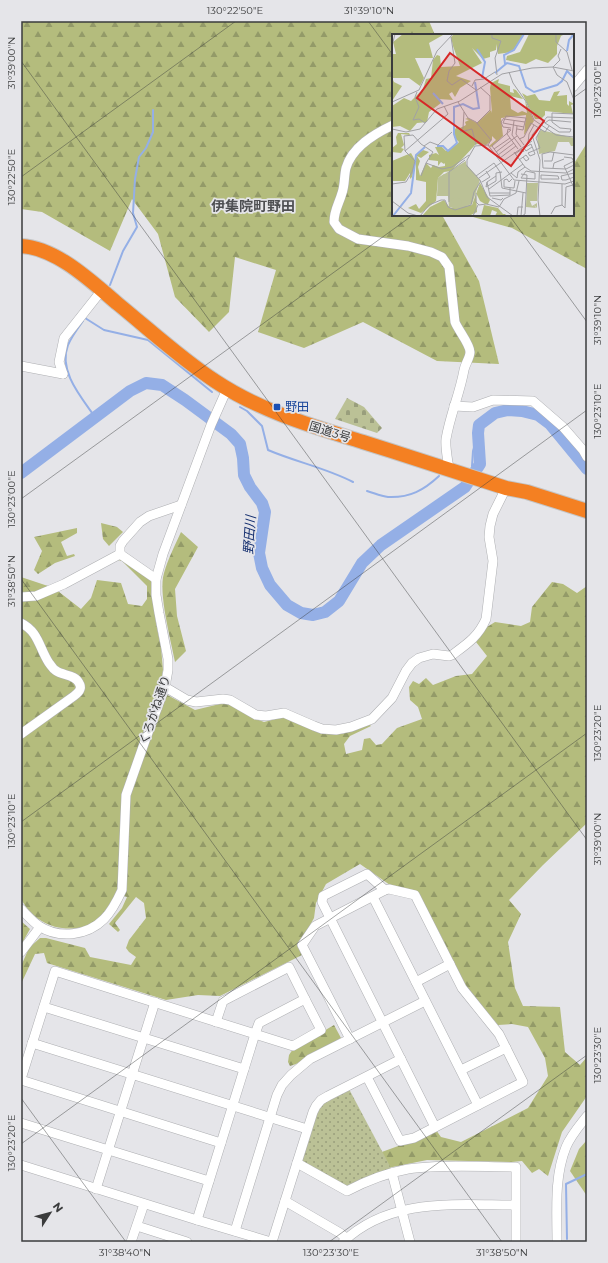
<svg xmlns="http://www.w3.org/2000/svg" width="608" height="1263" viewBox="0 0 608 1263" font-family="Montserrat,'Noto Sans JP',sans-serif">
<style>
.forest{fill:url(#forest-firs)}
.cemetery{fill:url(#cemetery-stones)}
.park{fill:url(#park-dots)}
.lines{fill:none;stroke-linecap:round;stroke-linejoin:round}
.stream{stroke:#94afe6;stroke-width:2}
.river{stroke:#94afe6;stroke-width:12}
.minor-casing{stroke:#aeafb2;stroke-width:10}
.highway-casing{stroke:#c4c4c4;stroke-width:16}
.minor{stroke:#fff;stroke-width:9}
.highway{stroke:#f48022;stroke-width:14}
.ticks{fill:none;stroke:#3a3b3c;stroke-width:1;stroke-opacity:0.45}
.transit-dot{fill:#1a4fb4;stroke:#e5e5e9;stroke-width:1.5}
.labels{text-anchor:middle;stroke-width:3.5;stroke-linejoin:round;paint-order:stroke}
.transit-label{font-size:12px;fill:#164399;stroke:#e5e5e9;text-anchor:start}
.street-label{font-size:12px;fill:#3a3b3c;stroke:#e5e5e9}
.water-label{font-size:13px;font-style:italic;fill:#163070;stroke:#e5e5e9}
.quarter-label{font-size:14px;font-weight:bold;fill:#4e4f52;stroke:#e5e5e9}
.inset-river{fill:none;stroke:#94afe6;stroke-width:2}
.inset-road{fill:none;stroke:#a1a1a4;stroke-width:1}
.view{fill:#d62828;fill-opacity:0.15;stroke:#d62828;stroke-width:2}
.inset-edge{fill:none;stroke:#3a3b3c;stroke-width:2}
.neatline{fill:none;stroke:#3a3b3c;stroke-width:1.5}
.ticks-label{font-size:10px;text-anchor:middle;fill:#3a3b3c}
</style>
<defs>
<pattern id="forest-firs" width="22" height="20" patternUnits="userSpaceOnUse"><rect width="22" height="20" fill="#b4bc7d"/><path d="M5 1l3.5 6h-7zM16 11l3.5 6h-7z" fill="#939a68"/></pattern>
<pattern id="cemetery-stones" width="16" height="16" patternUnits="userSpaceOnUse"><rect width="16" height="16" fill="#bbc196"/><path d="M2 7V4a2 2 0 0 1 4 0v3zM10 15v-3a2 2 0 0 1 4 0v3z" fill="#999e7c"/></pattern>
<pattern id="park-dots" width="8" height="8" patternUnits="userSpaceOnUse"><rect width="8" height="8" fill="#bbc196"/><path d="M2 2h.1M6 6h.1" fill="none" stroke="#999e7c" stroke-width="1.8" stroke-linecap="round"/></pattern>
</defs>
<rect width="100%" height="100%" fill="#e5e5e9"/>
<g class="forest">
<polygon points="21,21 429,21 435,35 393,35 393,215 442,215 479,281 499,364 437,361 363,322 304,348 258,332 276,270 235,257 229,312 209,332 175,297 158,234 132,199 110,251 42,212 21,209"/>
<polygon points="587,143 587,269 512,228 466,215 573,215 573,165"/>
<polygon points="101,523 117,527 123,532 109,546 103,539"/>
<polygon points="77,528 77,533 61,542 67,556 74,554 75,556 55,563 38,574 34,570 42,551 34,537"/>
<path d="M 181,532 L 198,547 L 175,589 L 177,616 L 186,651 L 175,662 C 171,640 158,593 164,573 C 168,559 175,545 181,532 Z"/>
<path d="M 115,558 L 125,558 L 152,582 L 156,623 L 161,647 L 163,670 L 160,687 L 160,691 L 195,710 L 228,702 L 253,718 L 264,722 L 283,717 L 292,720 L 317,732 L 342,734 L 369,724 L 371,726 L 350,736 L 344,744 L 346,754 L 362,750 L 364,739 L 370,738 L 376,745 L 382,744 L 397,728 L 422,719 L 418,707 L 410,700 L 409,687 L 413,681 L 419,684 L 426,678 L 433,685 L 456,676 L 472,674 L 487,656 L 476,642 L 487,627 L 495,622 L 521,626 L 530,622 L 532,607 L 552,582 L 563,584 L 577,593 L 587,586 L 587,823 L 543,865 L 509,900 L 521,914 L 508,942 L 515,988 L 523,1006 L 560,1007 L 565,1052 L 580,1065 L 587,1057 L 587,1096 L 562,1132 L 548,1176 L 539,1169 L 532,1173 L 522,1161 L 512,1162 L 427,1160 L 373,1171 L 379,1153 L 401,1145 L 436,1130 L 441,1137 L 461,1142 L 528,1108 L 548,1076 L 545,1058 L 528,1027 L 512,1024 L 498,1025 L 465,986 L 440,934 L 418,893 L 390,885 L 360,864 L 326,884 L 316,903 L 314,918 L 298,947 L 302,955 L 220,996 L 198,995 L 166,1000 L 47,963 L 44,953 L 35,954 L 21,984 L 21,966 L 29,948 L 40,938 L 46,938 L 85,948 L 90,957 L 131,965 L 136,957 L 129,952 L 126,948 L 129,940 L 146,918 L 144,903 L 136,897 L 115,923 L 120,930 L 118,932 L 109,924 L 122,908 L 127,897 L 116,894 C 110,903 105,913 98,919 C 93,924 84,927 78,928 C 54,931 33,921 21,899 L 21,577 L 54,588 L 81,609 L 91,598 L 97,580 L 121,583 L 128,604 L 142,606 L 147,599 L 147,586 L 122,561 L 118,560 Z"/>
<polygon points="21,921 30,929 21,945"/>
<polygon points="334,1025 341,1038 296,1064 290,1066 288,1062 289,1055 293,1049"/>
<polygon points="587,1140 587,1196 570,1171 579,1149"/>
</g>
<polygon class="cemetery" points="347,398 364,407 382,428 377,433 335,419"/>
<polygon class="park" points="349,1089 392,1170 346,1187 303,1162 301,1157 316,1111 321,1104"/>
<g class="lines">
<g class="stream">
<polyline points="110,285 123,251 137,227 133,213 135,179 139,157 146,148 153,132 153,110"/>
<polyline points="85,318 104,330 148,340 212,392"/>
<path d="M 83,321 C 78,328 72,336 68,345 C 58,371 81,397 95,417"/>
<path d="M 240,407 L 247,411 L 262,426 L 268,450 C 296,462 326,468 353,482"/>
<polyline points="577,456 582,454"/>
<polyline points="472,466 473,451 478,433"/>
<path d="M 367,491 C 374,493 381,496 388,497 C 410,498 424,490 439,476"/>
<polyline points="567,1239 566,1184 587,1174"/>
</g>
<polyline class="river" points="21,473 130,391 146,383 162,385 185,400 231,434 240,444 243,458 244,475 250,487 262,503 265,512 259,553 262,568 270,585 287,605 301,613 313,615 325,612 339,601 362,563 381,545 465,487 480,464 478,433 479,425 495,413 508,410 522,411 538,415 550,424 587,469"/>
<g class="minor-casing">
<g id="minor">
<polyline points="573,87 587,70"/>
<path d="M 393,125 C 374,134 352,147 346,168 C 344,176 345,185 342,193 C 339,204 334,210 334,222 L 339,229 L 358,239 L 408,246 L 431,252 L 442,257 L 449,267 L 455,322 C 458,330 470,344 470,352 C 470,358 465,364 464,370 C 460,393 450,415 446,439 C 445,448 448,460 449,470"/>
<polyline points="21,366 63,374"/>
<polyline points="63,374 59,362 64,338 102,290"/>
<polyline points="454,406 473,407 493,400 533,401 563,427 583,450 587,457"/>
<polyline points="120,554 120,546 123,541 140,522 149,516 181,505"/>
<polyline points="120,554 156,579"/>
<polyline points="21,597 36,596 64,584 120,554"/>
<path d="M 21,623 C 39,632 39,648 49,663 C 51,665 53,669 55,670 C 62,676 75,674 79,683 C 83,689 78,693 74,696 L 21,734"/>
<path d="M 165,687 L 187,700 L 196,702 L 223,699 L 230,700 L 256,715 L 266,716 L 284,713 L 314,726 L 322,729 L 336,730 L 351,727 L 372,719 L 392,698 L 406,671 L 412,663 L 419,658 L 433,654 L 449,656 L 452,655 C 467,644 478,637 486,619 L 493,561 L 489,537 L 490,526 L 493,514 L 506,488"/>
<polyline points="385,890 367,874 323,896 322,902 435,1127"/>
<polyline points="373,897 478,1105"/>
<path d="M 21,909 C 27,915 32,921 39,926 C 59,939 87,936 104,919 C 112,911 117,901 122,890 L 126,795 L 145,741 L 165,687 L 168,670 L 168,659 L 159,613 L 156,595 L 156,579 L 163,554 L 211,425 L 227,389"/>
<polyline points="21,952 40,927"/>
<polyline points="416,982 450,964"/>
<polyline points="44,1007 244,1069"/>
<polyline points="216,1022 223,1001 289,967 305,999"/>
<polyline points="350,1039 302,945 315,926 385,890 389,889 415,895 462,988 499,1034 523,1082 414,1138 400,1141 367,1077"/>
<polyline points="32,1043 307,1129"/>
<polyline points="461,1070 506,1048"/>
<path d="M 21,1079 L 55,971 C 134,996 213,1021 293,1046 L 321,1030 L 305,999 L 259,1023 L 255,1034 L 197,1220"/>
<polyline points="21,1080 221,1143"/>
<polyline points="21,1123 209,1181"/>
<path d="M 297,1163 L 347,1191 C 366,1181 386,1173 408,1169 C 442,1164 482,1167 516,1167 L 516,1242"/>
<polyline points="21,1165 197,1220 271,1242"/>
<polyline points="392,1173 410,1242"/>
<polyline points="96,1189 155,1002"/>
<polyline points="285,1201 340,1233 347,1239"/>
<polyline points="137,1226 187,1242"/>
<polyline points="235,1231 277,1095 282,1085 291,1075 310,1059 425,1001"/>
<polyline points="131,1242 144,1204"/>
<polyline points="272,1242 313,1112 316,1106 321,1100 328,1096 401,1059"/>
<path d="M 343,1242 C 390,1197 456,1205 515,1205"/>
<path d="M 557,1242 C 557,1210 554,1177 566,1147 C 571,1135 580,1125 587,1116"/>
</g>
</g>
<g class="highway-casing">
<path id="highway" d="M 21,246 C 57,248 92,282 118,304 C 150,330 181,359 215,381 C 260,411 312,426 363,442 C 411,457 459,473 506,488 L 527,492 L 587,511"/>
</g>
<use href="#minor" class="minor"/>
<use href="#highway" class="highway"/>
</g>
<path class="ticks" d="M 368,21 L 393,55M 21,61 L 587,840M 573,98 L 587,88M 21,177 L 236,21M 509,215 L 587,322M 21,499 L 413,215M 21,579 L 502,1242M 21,822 L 587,410M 21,1098 L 126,1242M 21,1144 L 587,733M 329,1242 L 587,1055"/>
<rect class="transit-dot" x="273" y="403" width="8" height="8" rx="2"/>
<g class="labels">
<g class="transit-label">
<text x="285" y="411">野田</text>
</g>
<g class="street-label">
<text transform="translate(330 432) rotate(17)" y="4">国道3号</text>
<text transform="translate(155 710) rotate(-71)" y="4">くろがね通り</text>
</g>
<g class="water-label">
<text transform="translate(249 535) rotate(-86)" y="5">野田川</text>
</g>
<g class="quarter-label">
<text x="253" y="211">伊集院町野田</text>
</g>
</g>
<g transform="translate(392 34)">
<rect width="182" height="182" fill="#e5e5e9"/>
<path d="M 135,149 L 146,149 L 145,167 L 138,167 L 140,172 L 145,169 L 145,174 L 142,171 L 144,174 L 134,173 Z" fill="#bbc196"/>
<path d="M 11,0 L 51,1 L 37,9 L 41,24 L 23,24 L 32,44 L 28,52 L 17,44 L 0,44 L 2,48 L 10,52 L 0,67 L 0,20 L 4,20 L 1,8 ZM 62,0 L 132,0 L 120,18 L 106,20 L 104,10 L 104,16 L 98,18 L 98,23 L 91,25 L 80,14 L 90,29 L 64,42 L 79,47 L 68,54 L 63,63 L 60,58 L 57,60 L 61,66 L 47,65 L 49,69 L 37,78 L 35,88 L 25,89 L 18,97 L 8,92 L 0,93 L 0,72 L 12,64 L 19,67 L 31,55 L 34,45 L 39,44 L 41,26 L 45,21 L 48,22 L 49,33 L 68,32 L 61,12 L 59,3 ZM 137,0 L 173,0 L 169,2 L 165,12 L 165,20 L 156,29 L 144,25 L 134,30 L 114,26 L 115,22 L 128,18 ZM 107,45 L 106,49 L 118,52 L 118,58 L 122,59 L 121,55 L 124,56 L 131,65 L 118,62 L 119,75 L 126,79 L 130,77 L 135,79 L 133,66 L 142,87 L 132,101 L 134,81 L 109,84 L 111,102 L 99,113 L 97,112 L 104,106 L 100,102 L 100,106 L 94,111 L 84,110 L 59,137 L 52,138 L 46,144 L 44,167 L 29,179 L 16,174 L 24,170 L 27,175 L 34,167 L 34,148 L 24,146 L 24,121 L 31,116 L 37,118 L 29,124 L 25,122 L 28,127 L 26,133 L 28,142 L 34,129 L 39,134 L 41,131 L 47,133 L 53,132 L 53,129 L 52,130 L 49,128 L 46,132 L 46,127 L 37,126 L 37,121 L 44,119 L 47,121 L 43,113 L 50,113 L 54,117 L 65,110 L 67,108 L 62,103 L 62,97 L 65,92 L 68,94 L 74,91 L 73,88 L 77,86 L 73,85 L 76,84 L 85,89 L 99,76 L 100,79 L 98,54 L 99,49 ZM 168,57 L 165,62 L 175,61 L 175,70 L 177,72 L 177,67 L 182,70 L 179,71 L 181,80 L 153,77 L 153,81 L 149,85 L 143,85 L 130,59 L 135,62 L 143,60 L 147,66 L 158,67 L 162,58 ZM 6,99 L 17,99 L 18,101 L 9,100 L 12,111 L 9,114 L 12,115 L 9,119 L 0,118 L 0,114 L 5,110 L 4,103 ZM 19,119 L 24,128 L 20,143 L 18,145 L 18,139 L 13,147 L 0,147 L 0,127 ZM 88,149 L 98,166 L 96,170 L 93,170 L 88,167 L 84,159 L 85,178 L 77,182 L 30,182 L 38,173 L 52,166 L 58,174 L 80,171 ZM 92,171 L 106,174 L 111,180 L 114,180 L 112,182 L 103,182 L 105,178 L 100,176 L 98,182 L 89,182 Z" fill="#b4bc7d"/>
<path d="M 149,96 L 182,104 L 182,112 L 179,112 L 177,108 L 166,108 L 163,117 L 147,120 L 145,102 ZM 74,127 L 74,130 L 88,146 L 80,170 L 66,175 L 57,173 L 56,162 L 45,162 L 46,144 Z" fill="#bbc196"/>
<path d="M 52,140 L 56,140 L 56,148 L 54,149 L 56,160 L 46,160 L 46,144 ZM58.5 169a5.5 5.5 0 1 1 11 0a5.5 5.5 0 1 1-11 0Z" fill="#bbc196"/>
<path class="inset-river" d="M 85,15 L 93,28 L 90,44M 175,17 L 177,6 L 182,0M 113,30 L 112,21 L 122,16 L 132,0M 103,39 L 115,29 L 127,32 L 134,53 L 142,58 L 165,51 L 170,47 L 175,37 L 182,44M 41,59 L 51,70M 45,112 L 51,112 L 56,117 L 65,109 L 62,100 L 62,73 L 71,70 L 81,75 L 87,74 L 83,48M 1,182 L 19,159 L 24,121 L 33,113"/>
<path class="inset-road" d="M 100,0 L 100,4 L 109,7 L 103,24 L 105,41M 164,0 L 164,8 L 175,18 L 180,36M 59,3 L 63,29 L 57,37 L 55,47 L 60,51 L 69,45 L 84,56M 0,12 L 3,0M 161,33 L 165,41 L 175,48 L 182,66M 161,33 L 168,26 L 166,22 L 169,15M 117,38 L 121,49 L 135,69 L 142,86 L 164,101 L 182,103M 80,52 L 83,46 L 92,45 L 103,38M 25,58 L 23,63 L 27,73 L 21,86 L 27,85 L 33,89M 0,68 L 27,56 L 45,17 L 61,0M 66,68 L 76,84 L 84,88 L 99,106 L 96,111 L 83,112 L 75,126 L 75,132 L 88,146 L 95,163 L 121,182M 72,78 L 71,94 L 68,98 L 80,95 L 84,111M 112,84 L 109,88 L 111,93 L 119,94M 112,85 L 133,88M 122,87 L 120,101 L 129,113M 150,87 L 167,98 L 178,98 L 179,95M 85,89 L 98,76 L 98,62 L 88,53M 111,89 L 114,82 L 134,84 L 131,96 L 125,95M 111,89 L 132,93M 153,89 L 157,86 L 179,88M 125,92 L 124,100 L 132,111M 0,95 L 14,98 L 28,95 L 45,75 L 68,67 L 110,40 L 140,34 L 161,33 L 182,37M 179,95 L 168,94 L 160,88 L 160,79 L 182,80M 119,96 L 116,95 L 115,100 L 126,115M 21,101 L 29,110 L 41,118 L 34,129 L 50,135 L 60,133 L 77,121M 127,105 L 132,103 L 139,89 L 153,98 L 157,92M 136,109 L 137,100 L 142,91M 96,111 L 122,146 L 173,150 L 182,147M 32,112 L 38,108 L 46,111 L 60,98M 102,115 L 118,104M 13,117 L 56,80 L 52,72M 13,117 L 12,102 L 21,101M 104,118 L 125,102M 122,118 L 133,133 L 139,137 L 174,139 L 182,135M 136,119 L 138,122 L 143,120 L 139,110 L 132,114 L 134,117 L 140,113M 136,119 L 148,114 L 144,104 L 149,95M 123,120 L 130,115 L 132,118M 150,120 L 151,134 L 174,135 L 182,131M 150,120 L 158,118 L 182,121M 106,121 L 122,109M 172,123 L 180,124 L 182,128M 108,124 L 124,112M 127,126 L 134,121 L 137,125 L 134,127 L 131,123M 111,127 L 100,112 L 119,96M 152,127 L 160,127 L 162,118M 182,127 L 172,132 L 182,154M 161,134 L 162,129 L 172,125M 134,137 L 143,139 L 143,145 L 129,144 ZM 110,138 L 104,139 L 104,142 L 95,148 L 98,162 L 118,161 L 118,154M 119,139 L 125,144 L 126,138 L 133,133M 182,139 L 169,142 L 170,146 L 174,146 L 182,143M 129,140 L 135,141 L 133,180 L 130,182M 149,141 L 166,142 L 167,145 L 149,145 ZM 29,142 L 34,129M 84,142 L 102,129 L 108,138 L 110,154 L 134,159M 87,144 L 140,107M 120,145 L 117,148 L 115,145 L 112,146 L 112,153 L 122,154 L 123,147M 90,148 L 98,143 L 94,137M 95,148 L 94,153 L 104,147 L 104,142M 0,150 L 14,148 L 20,138 L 23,127 L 13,117M 170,150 L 170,171 L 173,174M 97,155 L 131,130M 84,159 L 84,168 L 87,171 L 94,170 L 107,173 L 112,165 L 124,159 L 127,147M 97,159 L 118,159M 100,164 L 109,166 L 111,164M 0,167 L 16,179 L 26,182M 57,168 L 57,138 L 73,126M 173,174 L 174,153 L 181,151M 159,180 L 163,173 L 170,171M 28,182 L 37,171 L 49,166 L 53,166 L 56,173 L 63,176 L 79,171 L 82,158 L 89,147M 81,182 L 86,171M 125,182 L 126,173 L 131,173M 129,182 L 131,159M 148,182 L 146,166 L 148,126 L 140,101 L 155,83 L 182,84"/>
<path class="view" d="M 58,19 L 152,87 L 119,132 L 25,64 Z"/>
<rect width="182" height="182" class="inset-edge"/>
</g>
<rect width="608" height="1263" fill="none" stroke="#e5e5e9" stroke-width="44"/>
<g transform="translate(50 1213) rotate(54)" stroke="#e5e5e9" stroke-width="3" paint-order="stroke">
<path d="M0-3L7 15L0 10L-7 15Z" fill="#3a3b3c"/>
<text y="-6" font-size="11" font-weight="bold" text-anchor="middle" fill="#3a3b3c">N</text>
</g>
<rect x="22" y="22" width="564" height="1219" class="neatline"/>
<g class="ticks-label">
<text x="235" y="14">130°22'50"E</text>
<text x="369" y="14">31°39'10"N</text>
<text transform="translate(11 63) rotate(-90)" y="4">31°39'00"N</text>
<text transform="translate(597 89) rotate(-90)" y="4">130°23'00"E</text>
<text transform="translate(11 177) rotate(-90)" y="4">130°22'50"E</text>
<text transform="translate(597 320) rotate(-90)" y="4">31°39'10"N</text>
<text transform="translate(597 411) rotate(-90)" y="4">130°23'10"E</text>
<text transform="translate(11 499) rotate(-90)" y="4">130°23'00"E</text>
<text transform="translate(11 581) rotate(-90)" y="4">31°38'50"N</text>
<text transform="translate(597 733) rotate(-90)" y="4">130°23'20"E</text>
<text transform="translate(11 821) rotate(-90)" y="4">130°23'10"E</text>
<text transform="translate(597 839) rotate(-90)" y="4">31°39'00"N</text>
<text transform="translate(597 1055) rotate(-90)" y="4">130°23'30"E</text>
<text transform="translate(11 1143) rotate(-90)" y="4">130°23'20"E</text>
<text x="125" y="1256">31°38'40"N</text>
<text x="331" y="1256">130°23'30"E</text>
<text x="502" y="1256">31°38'50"N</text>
</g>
</svg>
